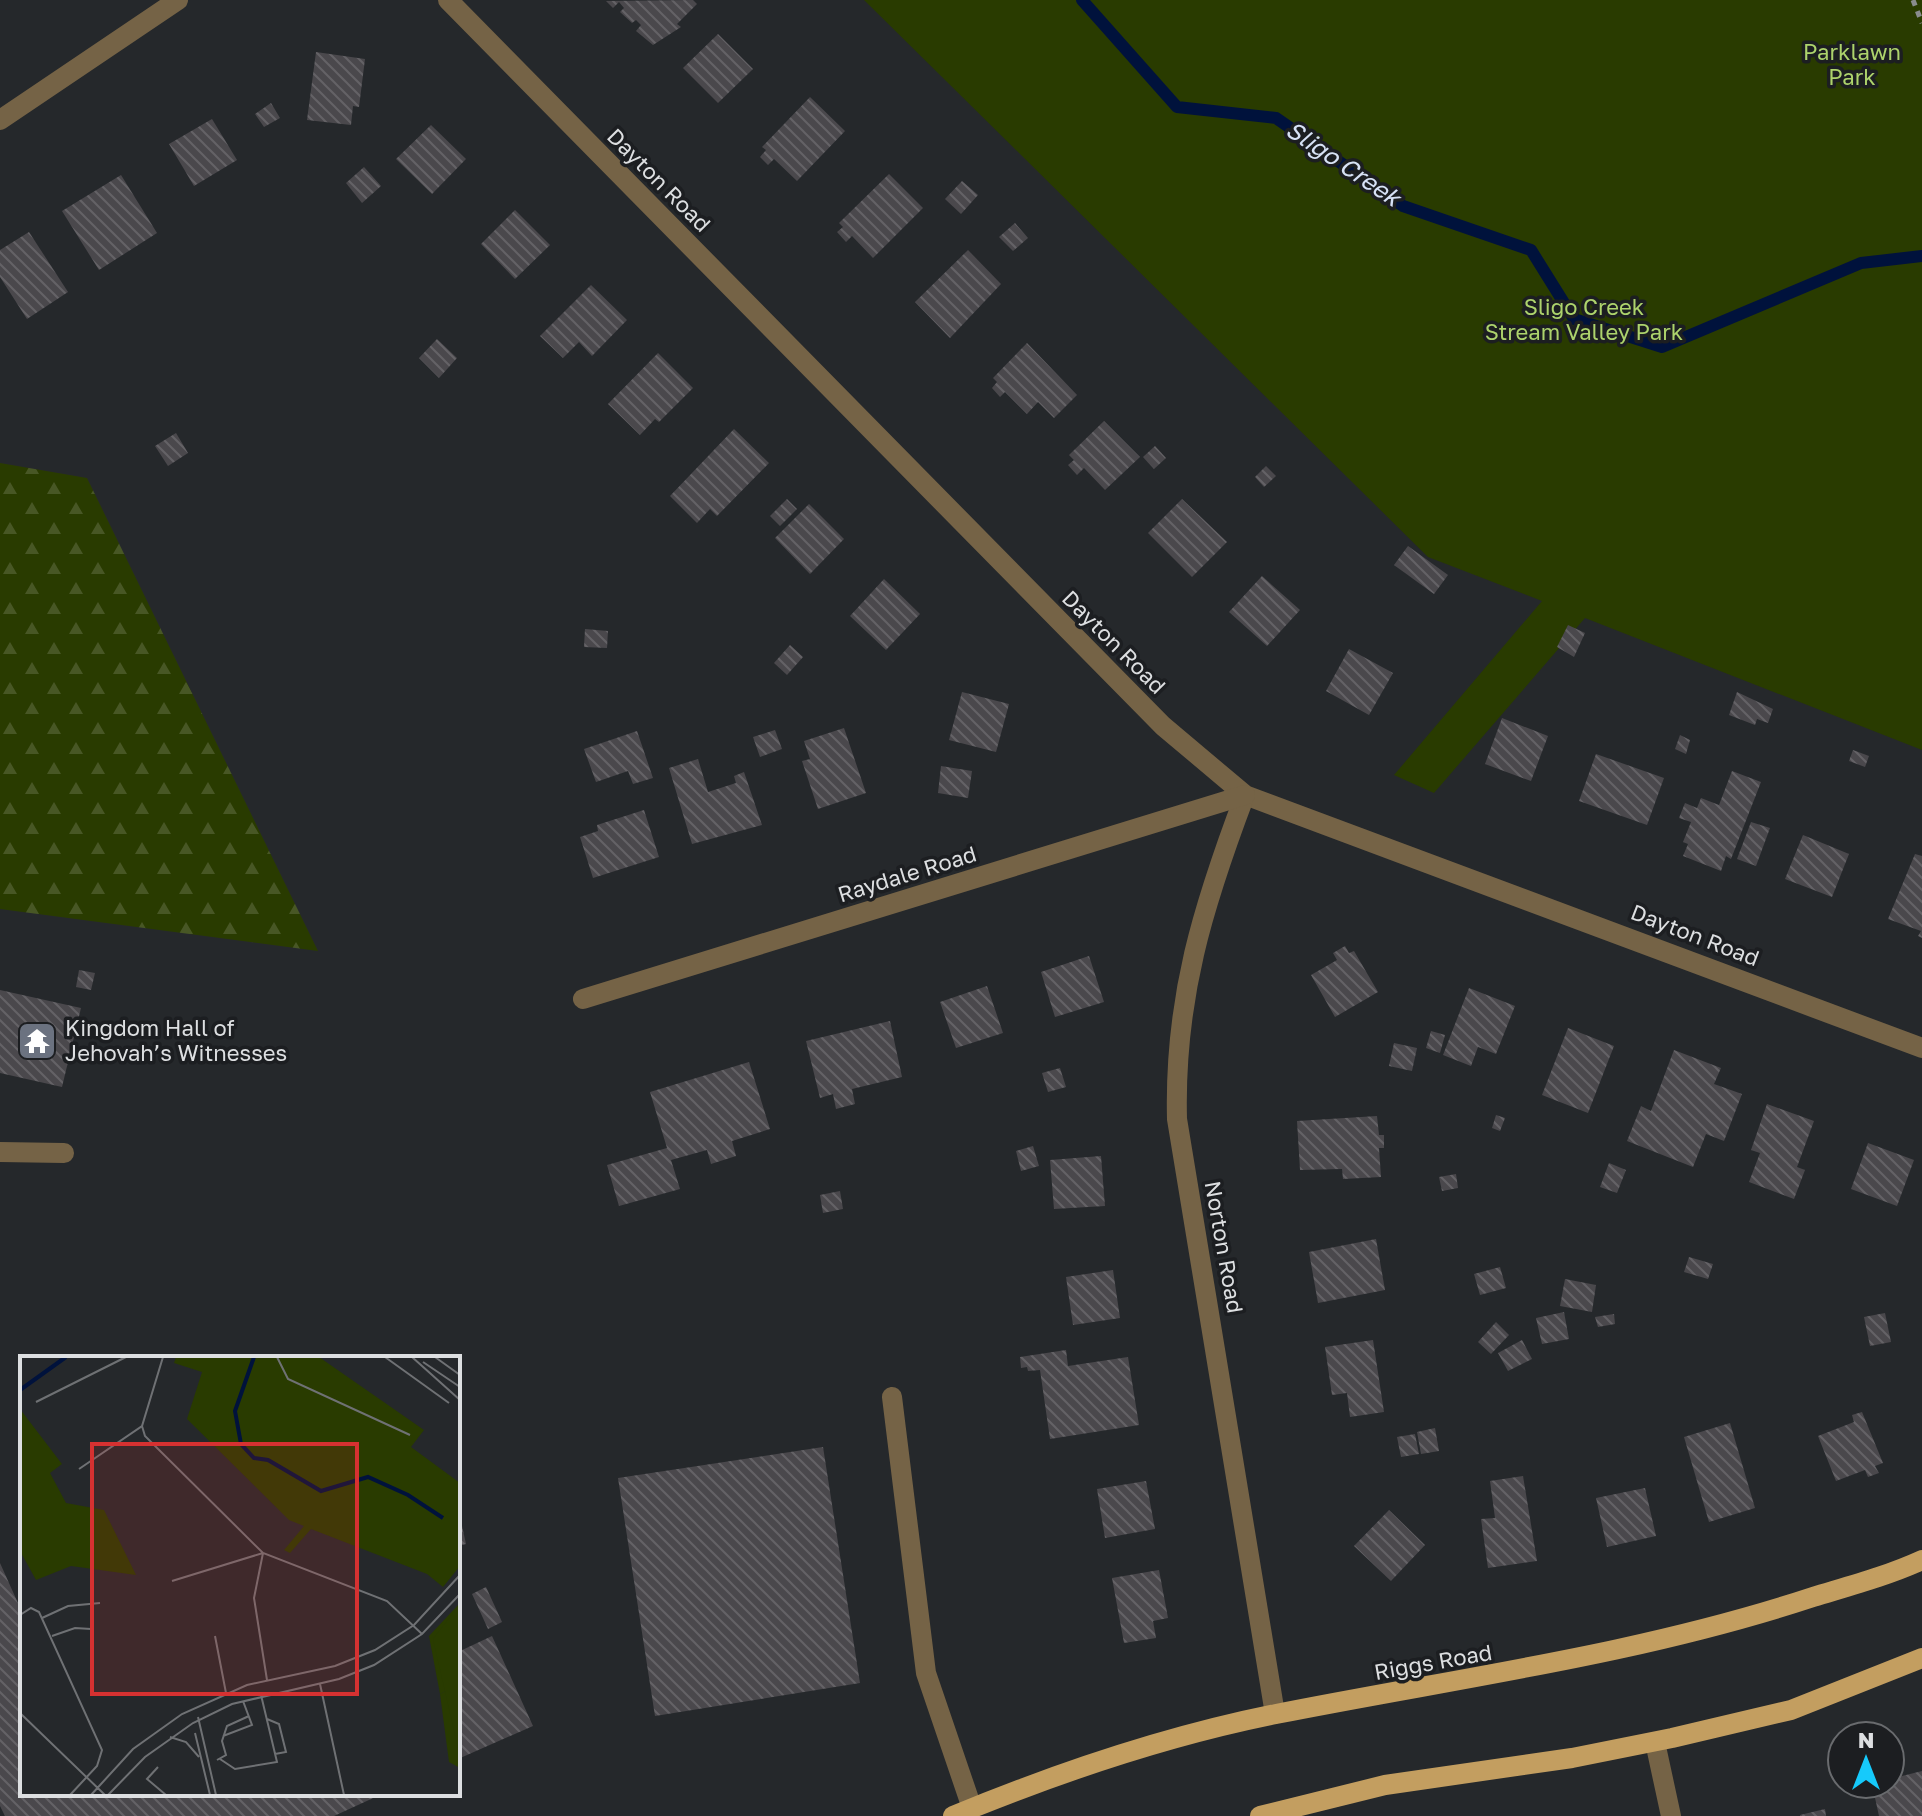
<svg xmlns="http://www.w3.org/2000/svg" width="1922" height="1816" viewBox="0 0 1922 1816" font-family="'Golos Text',sans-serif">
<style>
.forest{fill:url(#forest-firs)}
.park{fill:#293b00}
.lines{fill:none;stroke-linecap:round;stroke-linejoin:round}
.stream{stroke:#00123c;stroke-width:12}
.building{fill:url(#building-back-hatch)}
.path{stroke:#898c8e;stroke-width:5;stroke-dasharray:6 6;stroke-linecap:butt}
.service{stroke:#756346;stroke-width:20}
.minor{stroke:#756346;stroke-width:20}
.primary{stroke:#c39e60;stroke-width:20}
.labels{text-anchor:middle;stroke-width:7;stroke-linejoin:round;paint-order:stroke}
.park-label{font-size:22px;fill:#add36c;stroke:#1c1e21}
.street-label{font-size:22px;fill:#dddfe1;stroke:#1c1e21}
.poi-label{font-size:22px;fill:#dddfe1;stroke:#1c1e21;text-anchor:start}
.water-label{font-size:24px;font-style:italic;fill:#d7e2f5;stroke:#1c1e21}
.inset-river{fill:none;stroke:#00123c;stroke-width:4}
.inset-road{fill:none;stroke:#6f7174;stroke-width:2}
.view{fill:#d63131;fill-opacity:0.15;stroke:#d63131;stroke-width:4}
.inset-edge{fill:none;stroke:#dddfe1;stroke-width:4}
</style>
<defs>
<pattern id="forest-firs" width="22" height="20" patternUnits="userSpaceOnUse" patternTransform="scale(2)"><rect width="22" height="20" fill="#293b00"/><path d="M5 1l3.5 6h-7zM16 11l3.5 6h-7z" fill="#485725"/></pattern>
<pattern id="building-back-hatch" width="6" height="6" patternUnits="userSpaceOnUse" patternTransform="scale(2)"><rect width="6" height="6" fill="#4a484c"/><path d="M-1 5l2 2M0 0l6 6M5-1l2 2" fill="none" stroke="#646266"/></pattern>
</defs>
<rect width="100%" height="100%" fill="#25282b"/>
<polygon class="forest" points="0,463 87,478 318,951 0,909"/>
<polygon class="park" points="864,0 1922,0 1922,750 1585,618 1434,793 1394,775 1542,601 1428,557"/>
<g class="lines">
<polyline class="stream" points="1082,0 1177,107 1276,118 1403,206 1531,250 1574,319 1662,347 1861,263 1922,256"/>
</g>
<g class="building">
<polygon points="693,0 697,4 677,24 681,27 653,45 636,31 641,25 636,20 632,23 620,12 624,8 619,2 613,8 606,1"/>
<polygon points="718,34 753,69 718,103 683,68"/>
<polygon points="316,52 365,59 359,107 353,106 351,125 307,120"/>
<polygon points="810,97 845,131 797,181 774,159 768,165 760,157 766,150 762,147"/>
<polygon points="271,103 280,118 264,127 255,114"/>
<polygon points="212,119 237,160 194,186 169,144"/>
<polygon points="431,125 466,159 432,194 396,159"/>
<polygon points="364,167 381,186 362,203 346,183"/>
<polygon points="889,174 923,208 873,258 852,236 846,242 837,232 843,227 839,223"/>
<polygon points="121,175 157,233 99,270 62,211"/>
<polygon points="962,181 978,195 961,214 945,199"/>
<polygon points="515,210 550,245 515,279 481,244"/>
<polygon points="1015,223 1028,238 1013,251 999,237"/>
<polygon points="29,232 68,292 27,319 0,277 0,250"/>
<polygon points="968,250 1001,284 950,338 915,302"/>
<polygon points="591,285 627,320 592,356 579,342 563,358 540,336"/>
<polygon points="437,339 457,358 439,378 419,358"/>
<polygon points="1027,343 1077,395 1054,418 1038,402 1027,414 1005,392 1000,397 992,388 997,382 993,378"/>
<polygon points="658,353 693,388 659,422 655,419 640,435 608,404"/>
<polygon points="1104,421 1140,457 1105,490 1084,468 1077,475 1068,465 1074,460 1069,455"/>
<polygon points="734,429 769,463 717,516 710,509 697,523 670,496"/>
<polygon points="176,433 188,453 168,466 155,446"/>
<polygon points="1155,446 1166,458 1154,469 1143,457"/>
<polygon points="1266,466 1276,476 1264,487 1255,477"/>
<polygon points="787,499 797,509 780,526 770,516"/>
<polygon points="1182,499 1227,542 1192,577 1148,533"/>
<polygon points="809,504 844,539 810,574 775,538"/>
<polygon points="1408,546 1448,575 1434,594 1394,565"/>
<polygon points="1262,576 1300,610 1267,646 1229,612"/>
<polygon points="884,579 920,614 886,650 850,616"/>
<polygon points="1568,625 1585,633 1574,657 1557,647"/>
<polygon points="585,629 608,631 607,648 584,647"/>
<polygon points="790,645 803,657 787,675 774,663"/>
<polygon points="1349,649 1393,673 1369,715 1326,691"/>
<polygon points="962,692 1009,704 996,752 949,740"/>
<polygon points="1737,692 1773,709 1768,723 1757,719 1755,725 1729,715"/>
<polygon points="1502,718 1548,736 1531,781 1485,764"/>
<polygon points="844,728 866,793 818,809 802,761 810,759 804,741"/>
<polygon points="775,730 782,749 760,757 753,737"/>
<polygon points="637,731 653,778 633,784 628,771 596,782 584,749"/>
<polygon points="1680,735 1690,740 1686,754 1675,749"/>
<polygon points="1853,750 1869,756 1865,767 1849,761"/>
<polygon points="1596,754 1664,778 1647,825 1579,801"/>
<polygon points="698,759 708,792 736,783 734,776 744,772 762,825 692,844 669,768"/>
<polygon points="941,766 972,771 968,798 938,793"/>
<polygon points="1732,771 1761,782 1731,859 1726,856 1721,871 1683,856 1688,844 1683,842 1691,822 1679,818 1685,803 1697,808 1701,798 1719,805"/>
<polygon points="644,810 659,857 593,878 580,837 598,831 597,825"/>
<polygon points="1751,822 1770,828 1756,866 1737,859"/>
<polygon points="1803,835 1849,854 1832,897 1785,879"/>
<polygon points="1915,854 1922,856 1922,938 1918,936 1921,931 1888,919"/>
<polygon points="1345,946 1349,953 1354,951 1378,992 1335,1017 1311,975 1337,960 1333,953"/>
<polygon points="1089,956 1104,1002 1055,1017 1041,972"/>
<polygon points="79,970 95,973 91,990 76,987"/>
<polygon points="987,986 1003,1033 956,1048 940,1002"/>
<polygon points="1469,988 1515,1006 1496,1054 1478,1047 1471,1066 1443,1055"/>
<polygon points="0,990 81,1008 62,1087 0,1073"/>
<polygon points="890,1021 902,1077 852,1089 855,1104 836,1109 833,1094 820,1098 806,1041"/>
<polygon points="1568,1028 1614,1046 1588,1113 1542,1095"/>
<polygon points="1431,1031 1445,1035 1440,1053 1426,1048"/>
<polygon points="1394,1043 1417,1048 1412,1071 1389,1066"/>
<polygon points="1674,1050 1721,1068 1714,1084 1742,1094 1724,1141 1706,1134 1693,1167 1627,1141 1641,1106 1651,1111"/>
<polygon points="749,1062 770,1129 732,1141 736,1156 711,1164 707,1150 671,1160 680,1189 619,1206 607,1165 667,1148 650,1092"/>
<polygon points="1060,1068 1066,1087 1048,1092 1042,1073"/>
<polygon points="1767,1104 1814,1121 1797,1167 1805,1170 1794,1199 1749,1182 1760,1153 1751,1150"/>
<polygon points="1496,1115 1505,1118 1500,1131 1492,1128"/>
<polygon points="1377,1116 1379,1135 1384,1135 1384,1148 1379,1148 1381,1177 1343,1179 1342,1169 1300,1170 1297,1121"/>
<polygon points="1868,1143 1914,1160 1897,1206 1851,1189"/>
<polygon points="1033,1146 1039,1166 1021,1171 1016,1151"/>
<polygon points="1101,1156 1105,1206 1054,1209 1050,1160"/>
<polygon points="1609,1163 1626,1170 1617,1193 1600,1187"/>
<polygon points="1456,1174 1458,1188 1442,1191 1439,1177"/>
<polygon points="840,1191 843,1209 823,1213 820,1195"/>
<polygon points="1376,1239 1385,1290 1318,1303 1309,1252"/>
<polygon points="1689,1257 1713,1264 1708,1279 1684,1272"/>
<polygon points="1500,1267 1506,1288 1480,1295 1474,1274"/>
<polygon points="1113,1270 1120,1318 1073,1325 1066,1277"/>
<polygon points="1565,1279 1596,1285 1592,1312 1560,1306"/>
<polygon points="1564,1312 1569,1339 1542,1344 1536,1318"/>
<polygon points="1885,1313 1891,1342 1870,1346 1864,1317"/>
<polygon points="1614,1314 1615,1324 1598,1327 1595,1317"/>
<polygon points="1496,1322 1509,1335 1491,1354 1478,1342"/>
<polygon points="1373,1340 1384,1412 1350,1417 1347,1393 1332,1395 1325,1347"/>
<polygon points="1522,1340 1532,1359 1508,1371 1498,1353"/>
<polygon points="1066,1350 1068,1366 1128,1357 1139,1425 1050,1439 1040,1370 1028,1371 1027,1367 1021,1368 1020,1357"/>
<polygon points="1862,1412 1883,1463 1875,1466 1879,1473 1868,1477 1865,1470 1836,1481 1818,1436 1854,1422 1852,1415"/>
<polygon points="1730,1423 1755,1508 1709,1522 1684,1437"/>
<polygon points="1435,1428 1439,1451 1421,1454 1417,1432"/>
<polygon points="1415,1434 1419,1454 1401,1457 1397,1437"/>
<polygon points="823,1447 860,1683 655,1716 618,1478"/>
<polygon points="1523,1476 1537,1561 1488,1568 1481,1519 1495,1518 1490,1481"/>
<polygon points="1146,1481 1155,1529 1105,1538 1097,1489"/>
<polygon points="1645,1488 1656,1536 1607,1547 1596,1498"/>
<polygon points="1389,1510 1425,1545 1391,1581 1354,1546"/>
<polygon points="462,1526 466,1544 458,1546 458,1527"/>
<polygon points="0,1563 22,1612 22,1794 382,1794 334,1816 5,1816 0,1806"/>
<polygon points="1159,1570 1168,1618 1153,1621 1156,1638 1124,1643 1112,1578"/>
<polygon points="486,1587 502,1622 488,1629 472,1594"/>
<polygon points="492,1636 533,1726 458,1759 458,1652"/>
<polygon points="1922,1771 1922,1816 1879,1816 1872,1784 1890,1784 1890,1779"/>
<polygon points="1825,1809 1826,1816 1800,1816 1800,1815"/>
</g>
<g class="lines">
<polyline class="path" points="1913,0 1922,23"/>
<g class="service">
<polyline points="0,1152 64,1153"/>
<polyline points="892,1397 926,1673 972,1808"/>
</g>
<g class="minor">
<polyline points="448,0 1163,726 1245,795 1922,1048"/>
<polyline points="0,120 178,0"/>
<path d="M 1245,795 C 1203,906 1174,999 1177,1119 L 1275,1714"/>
<polyline points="583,999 1245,795"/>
<polyline points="1655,1742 1671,1816"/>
</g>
<g class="primary">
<path d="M 953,1816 C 1057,1773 1166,1736 1276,1714 C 1457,1678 1637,1655 1813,1597 C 1849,1586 1887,1576 1922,1560"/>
<polyline points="1260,1816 1385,1785 1572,1758 1672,1738 1791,1710 1922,1658"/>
</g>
</g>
<defs>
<g id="temple-square" transform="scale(2)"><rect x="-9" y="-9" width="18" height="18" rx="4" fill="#6b7280" stroke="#1c1e21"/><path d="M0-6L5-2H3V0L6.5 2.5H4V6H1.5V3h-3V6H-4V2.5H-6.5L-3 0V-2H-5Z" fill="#fff"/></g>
</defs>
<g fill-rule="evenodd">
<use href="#temple-square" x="37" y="1041"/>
</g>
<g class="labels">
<g class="park-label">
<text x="1852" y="60">Parklawn<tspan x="1852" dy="25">Park</tspan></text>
<text x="1584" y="315">Sligo Creek<tspan x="1584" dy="25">Stream Valley Park</tspan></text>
</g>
<g class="street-label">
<text transform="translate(659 180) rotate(45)" y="8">Dayton Road</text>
<text transform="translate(1114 642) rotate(45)" y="8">Dayton Road</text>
<text transform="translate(907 874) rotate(-17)" y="8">Raydale Road</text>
<text transform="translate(1695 935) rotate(21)" y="8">Dayton Road</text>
<text transform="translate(1224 1247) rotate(80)" y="8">Norton Road</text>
<text transform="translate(1433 1662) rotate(-10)" y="8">Riggs Road</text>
</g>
<g class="poi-label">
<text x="65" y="1036">Kingdom Hall of<tspan x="65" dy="25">Jehovah’s Witnesses</tspan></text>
</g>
<g class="water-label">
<text transform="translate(1343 164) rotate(34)" y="8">Sligo Creek</text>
</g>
</g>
<g transform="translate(20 1356)">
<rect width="440" height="440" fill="#25282b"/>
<path d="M 440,247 L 440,328 L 420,338 L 409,280 Z" fill="#293b00"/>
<path d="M 0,53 L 42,108 L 30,117 L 46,147 L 84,154 L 116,219 L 51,210 L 16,224 L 0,195 ZM 440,328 L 440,412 L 429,406 L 420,338 Z" fill="#293b00"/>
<path d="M 156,1 L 299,1 L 404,74 L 391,91 L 440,127 L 440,210 L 423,231 L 407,218 L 291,173 L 270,197 L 264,194 L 284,170 L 269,164 L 167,63 L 182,16 L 154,7 ZM 440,248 L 440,401 L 413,283 Z" fill="#293b00"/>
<path class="inset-river" d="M 234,1 L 215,55 L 221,88 L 234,102 L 248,104 L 301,135 L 348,121 L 388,139 L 423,162M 0,34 L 46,1"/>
<path class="inset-road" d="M 257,1 L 268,23 L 390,79M 365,1 L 429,47M 392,1 L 440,44M 415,1 L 440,19M 403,6 L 440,31M 16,46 L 106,1M 122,70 L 125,80 L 243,197 L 367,245 L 402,278M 59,113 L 122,70 L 143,1M 243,197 L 234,242 L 247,324M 152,225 L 243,197M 0,259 L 11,252 L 19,256 L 82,394 L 77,410 L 50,439M 22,262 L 48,250 L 80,247M 32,280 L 55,272 L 71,273M 195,280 L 206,337M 300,328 L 324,439M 0,357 L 85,439M 178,361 L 196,439M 247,363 L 259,368 L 266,396 L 255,398M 175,377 L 190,439M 203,380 L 232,369 L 223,345M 150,381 L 166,386 L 179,401M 200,403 L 215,413 L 257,406 L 241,339M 197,404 L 206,399 L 202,385 L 207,370 L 229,360M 138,411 L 127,423 L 146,439M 71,439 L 113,393 L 162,358 L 227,329 L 315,310 L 355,294 L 394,269 L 440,219M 88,439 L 125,401 L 173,367 L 212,348 L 319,323 L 354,309 L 402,278 L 440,238"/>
<path class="view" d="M 72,88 L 337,88 L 337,338 L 72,338 Z"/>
<rect width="440" height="440" class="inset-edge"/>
</g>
<g transform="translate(1866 1760)"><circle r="38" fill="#1c1e21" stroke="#696b6e" stroke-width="2"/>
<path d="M0-6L14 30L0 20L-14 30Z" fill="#16cafb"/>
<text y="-12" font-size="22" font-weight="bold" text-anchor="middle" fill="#dddfe1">N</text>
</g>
</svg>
